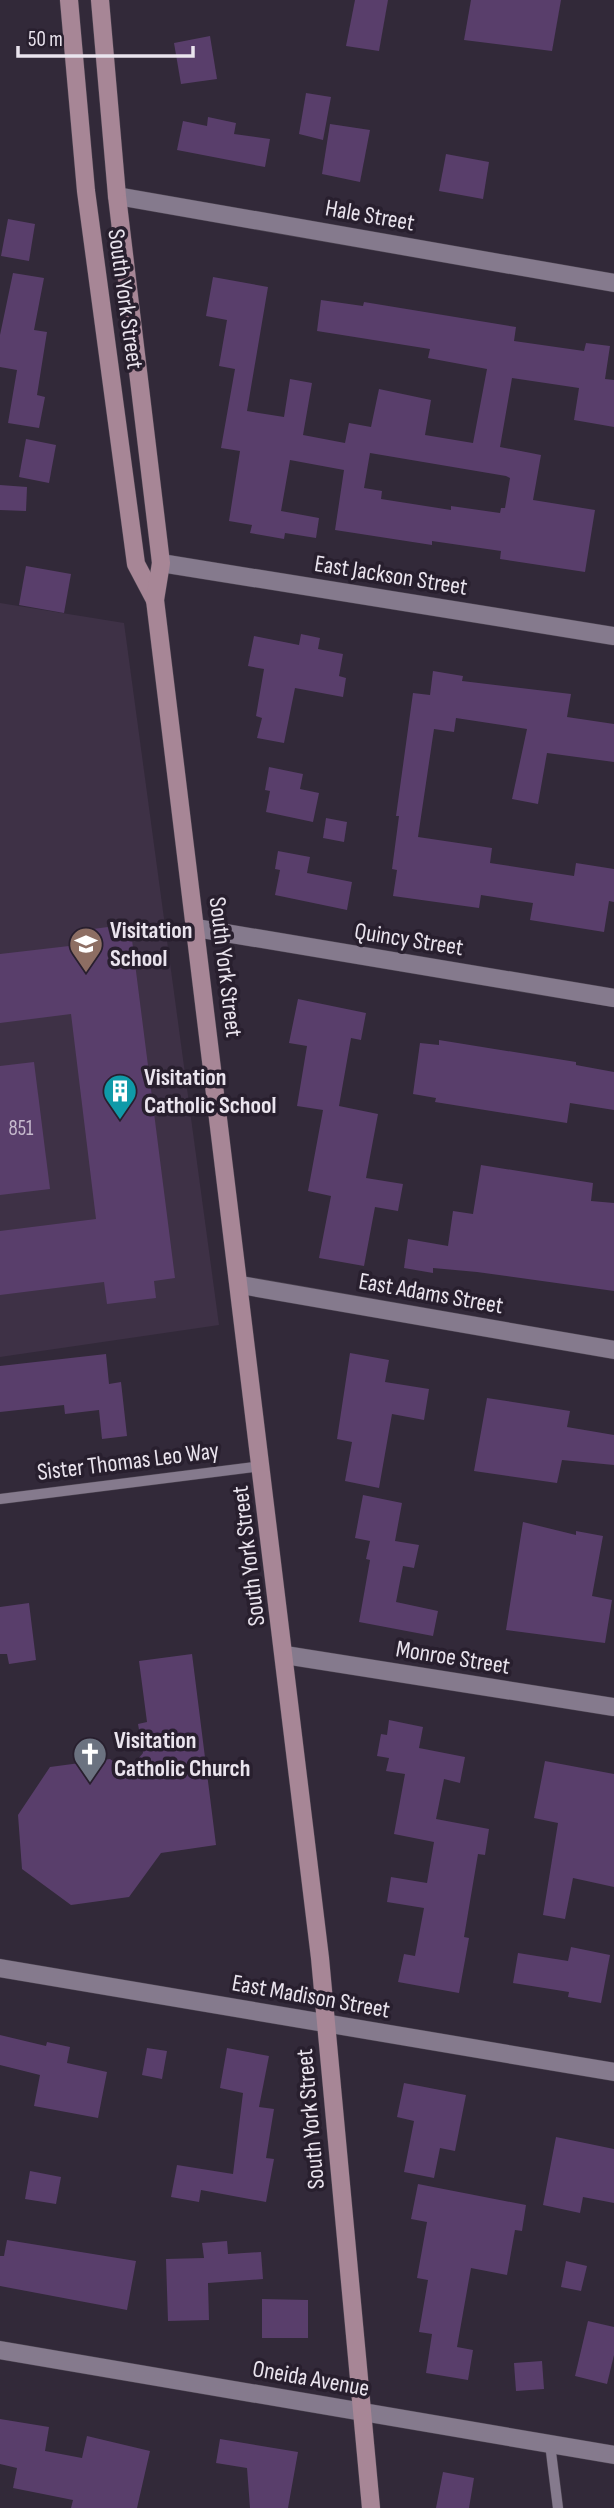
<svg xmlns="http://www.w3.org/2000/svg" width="614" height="2508" viewBox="0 0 614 2508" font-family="'Sofia Sans Condensed',sans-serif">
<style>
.built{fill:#3e3146}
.building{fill:#593e6b;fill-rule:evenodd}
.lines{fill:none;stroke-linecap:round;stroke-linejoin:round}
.service-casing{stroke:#4c4451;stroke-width:11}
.minor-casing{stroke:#4c4451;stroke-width:19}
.secondary-casing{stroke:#4c4451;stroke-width:19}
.service{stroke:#857a8d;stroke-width:10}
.minor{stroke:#857a8d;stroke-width:18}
.secondary{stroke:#a78696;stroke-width:18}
.labels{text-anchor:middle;stroke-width:7;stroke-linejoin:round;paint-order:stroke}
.number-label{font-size:21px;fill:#c6bacd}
.street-label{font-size:24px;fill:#eae4ee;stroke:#281f2e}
.poi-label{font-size:24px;font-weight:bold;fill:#eae4ee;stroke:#281f2e;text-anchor:start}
</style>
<rect width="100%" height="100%" fill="#322939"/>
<polygon class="built" points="0,603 124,623 219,1325 0,1357"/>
<g class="building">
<polygon points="355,0 388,0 379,51 346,46"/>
<polygon points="471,0 561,0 552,51 464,40"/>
<polygon points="210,36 217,79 181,84 174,43"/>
<polygon points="306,93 331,97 323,140 299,134"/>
<polygon points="208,117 236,123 234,134 270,139 265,167 177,150 183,121 207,126"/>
<polygon points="330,124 370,130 360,182 322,174"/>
<polygon points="446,154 489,162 483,199 439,191"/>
<polygon points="8,219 35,224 29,261 1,256"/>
<polygon points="13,273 44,278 34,330 47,332 37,395 45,397 39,428 8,423 17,370 0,367 0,335"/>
<path d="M 213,277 L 268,287 L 247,411 L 284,417 L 290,379 L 312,383 L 303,435 L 345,443 L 349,423 L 371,427 L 379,389 L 431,400 L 425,435 L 473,443 L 487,369 L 428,358 L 430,349 L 317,331 L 321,300 L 363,306 L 364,302 L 516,327 L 514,341 L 584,351 L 586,343 L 610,346 L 605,379 L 614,380 L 614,427 L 574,420 L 579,388 L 512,378 L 500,447 L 541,455 L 533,500 L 595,510 L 585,572 L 500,559 L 501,551 L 432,541 L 432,545 L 335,530 L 344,470 L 290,460 L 281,511 L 319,518 L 316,538 L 285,533 L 284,539 L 250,533 L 252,525 L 229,521 L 240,451 L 221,448 L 235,369 L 219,366 L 227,320 L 206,316 ZM 370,453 L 506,476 L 510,478 L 505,508 L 501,508 L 500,513 L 451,506 L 451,510 L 381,499 L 382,491 L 364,488 Z"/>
<polygon points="26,439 56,445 49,483 19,477"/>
<polygon points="0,485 27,487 26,511 0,510"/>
<polygon points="26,566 71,574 64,613 19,605"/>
<polygon points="301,634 320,638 318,649 343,654 339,676 346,678 343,697 295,688 284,743 257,738 262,718 256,716 264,669 248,666 254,636 299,645"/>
<polygon points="433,671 463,676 462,681 571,694 567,717 614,724 614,762 547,753 538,804 512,799 527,729 456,718 454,732 434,729 418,837 492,848 490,863 574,876 576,863 614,869 614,902 609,901 604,932 530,920 533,903 481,895 479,908 393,896 397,870 392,869 399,816 396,816 413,693 430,695"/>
<polygon points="269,767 303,774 300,789 319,793 313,822 266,812 270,791 265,790"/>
<polygon points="326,818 347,822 344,842 323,838"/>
<polygon points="278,851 310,857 307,873 352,882 347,910 275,895 280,870 275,869"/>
<polygon points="130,924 175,1278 154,1281 156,1298 107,1304 104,1282 0,1295 0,1231 96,1219 71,1014 0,1023 0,954 95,943 93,929"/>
<polygon points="298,999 366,1013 361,1040 351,1038 339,1106 378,1114 366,1178 403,1184 398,1211 375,1207 364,1266 319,1258 331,1196 308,1191 323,1110 297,1106 307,1046 289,1043"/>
<polygon points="439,1040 576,1062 576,1065 614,1072 614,1110 570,1103 567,1123 435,1102 436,1098 413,1094 420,1043 439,1045"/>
<polygon points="34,1062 50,1189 0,1195 0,1066"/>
<polygon points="481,1165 593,1183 591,1201 614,1203 614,1291 477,1272 433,1268 433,1273 404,1268 408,1239 448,1246 453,1211 473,1214"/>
<polygon points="350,1353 389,1360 385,1382 429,1389 424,1420 392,1414 379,1488 345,1481 352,1442 337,1439"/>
<polygon points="106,1354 109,1384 121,1382 127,1436 102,1439 99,1410 65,1414 64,1405 0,1412 0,1366"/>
<polygon points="487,1398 570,1411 567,1427 614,1435 614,1465 562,1460 557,1483 474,1471"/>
<polygon points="363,1495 402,1503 395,1541 419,1545 414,1568 403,1566 396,1602 438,1611 433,1636 359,1622 370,1560 366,1559 370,1541 355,1538"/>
<polygon points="523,1522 576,1535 576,1531 603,1536 592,1596 612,1600 605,1643 506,1630"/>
<polygon points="29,1603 36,1660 9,1664 7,1654 0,1654 0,1607"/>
<polygon points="192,1654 216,1845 161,1853 129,1897 71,1905 22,1869 18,1815 50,1767 110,1759 127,1772 143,1753 138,1724 147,1722 139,1661"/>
<polygon points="389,1720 423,1727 419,1748 465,1757 460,1783 444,1779 436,1819 489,1829 485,1855 478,1854 464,1937 469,1938 459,1993 398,1982 404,1954 415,1956 424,1908 387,1902 391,1877 427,1883 434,1842 394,1834 405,1774 386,1771 389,1758 377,1756 381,1734 387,1735"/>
<polygon points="545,1761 614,1774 614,1887 573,1878 565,1919 543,1915 558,1823 534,1818"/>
<polygon points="571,1947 610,1955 601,2003 568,1997 569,1992 513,1983 518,1953 568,1961"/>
<polygon points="0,2035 46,2046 47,2042 70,2047 67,2063 107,2072 98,2118 34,2106 40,2075 0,2065"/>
<polygon points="147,2048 167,2051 162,2079 142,2075"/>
<polygon points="227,2048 269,2056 259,2107 274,2109 266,2158 274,2159 266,2202 201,2190 199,2202 171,2197 177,2165 233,2174 243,2093 220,2088"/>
<polygon points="404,2083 466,2095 455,2151 440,2148 434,2178 404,2172 414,2121 397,2117"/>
<polygon points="556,2137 614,2149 614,2203 583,2197 580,2213 543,2205"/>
<polygon points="30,2171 61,2177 56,2204 25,2199"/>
<polygon points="418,2184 526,2205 522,2231 515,2230 507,2275 471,2268 457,2347 473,2350 468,2380 426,2373 432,2334 419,2332 428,2280 417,2278 427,2222 411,2219"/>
<polygon points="7,2240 136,2261 127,2310 0,2286 0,2256 4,2256"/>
<polygon points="227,2241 228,2254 261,2252 263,2279 208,2283 209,2320 168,2321 166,2259 204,2258 202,2243"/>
<polygon points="566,2261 587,2266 581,2291 561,2287"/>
<polygon points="262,2299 308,2300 308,2338 262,2338"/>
<polygon points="588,2321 614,2327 614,2355 607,2384 575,2376"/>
<polygon points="542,2361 544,2389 516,2391 514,2363"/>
<polygon points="0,2419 49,2427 45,2451 82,2458 87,2436 150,2451 137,2508 71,2508 73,2500 13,2488 17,2468 0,2464"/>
<polygon points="220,2439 298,2452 288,2508 250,2508 247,2468 216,2463"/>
<polygon points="443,2472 474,2478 469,2508 436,2508"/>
</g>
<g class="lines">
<g class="service-casing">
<g id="service">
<polyline points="0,1499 262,1466"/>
<polyline points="550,2444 558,2508"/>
</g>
</g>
<g class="minor-casing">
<g id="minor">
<polyline points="117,196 614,283"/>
<polyline points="161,563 614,636"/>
<polyline points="196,928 614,998"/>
<polyline points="241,1285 614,1350"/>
<polyline points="285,1655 614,1707"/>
<polyline points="0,1968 614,2072"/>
<polyline points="0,2350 614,2455"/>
</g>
</g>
<g class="secondary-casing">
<g id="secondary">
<polyline points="69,0 86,191 136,564 155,600"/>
<polyline points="100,0 117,196 161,563 155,600 320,1958 371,2508"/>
</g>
</g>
<use href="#service" class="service"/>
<use href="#minor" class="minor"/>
<use href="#secondary" class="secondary"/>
</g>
<defs>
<g id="school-pin" transform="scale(1.75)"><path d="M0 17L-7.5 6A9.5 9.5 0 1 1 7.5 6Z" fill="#8d6e63" stroke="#281f2e"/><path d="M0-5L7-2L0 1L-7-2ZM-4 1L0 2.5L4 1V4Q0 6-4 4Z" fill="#fff"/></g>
<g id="building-pin" transform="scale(1.75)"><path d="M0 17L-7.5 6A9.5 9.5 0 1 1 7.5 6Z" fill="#0f9aa8" stroke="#281f2e"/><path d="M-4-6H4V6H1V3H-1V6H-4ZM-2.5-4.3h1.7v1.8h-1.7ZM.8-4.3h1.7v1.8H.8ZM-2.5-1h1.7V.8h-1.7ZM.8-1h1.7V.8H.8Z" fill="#fff"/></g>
<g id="church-pin" transform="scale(1.75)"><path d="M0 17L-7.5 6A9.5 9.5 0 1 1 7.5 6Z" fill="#6b7280" stroke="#281f2e"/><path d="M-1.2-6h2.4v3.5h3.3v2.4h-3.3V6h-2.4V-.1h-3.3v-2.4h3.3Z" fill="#fff"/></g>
</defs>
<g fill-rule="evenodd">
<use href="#school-pin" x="86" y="944"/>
<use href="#building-pin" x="120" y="1091"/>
<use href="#church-pin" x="90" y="1754"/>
</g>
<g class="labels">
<g class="number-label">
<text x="21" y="1135">851</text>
</g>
<g class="street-label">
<text transform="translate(370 215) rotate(10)" y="8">Hale Street</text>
<text transform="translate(126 299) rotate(82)" y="8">South York Street</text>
<text transform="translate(391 575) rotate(9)" y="8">East Jackson Street</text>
<text transform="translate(409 939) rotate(9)" y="8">Quincy Street</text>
<text transform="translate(226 967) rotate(83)" y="8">South York Street</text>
<text transform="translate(431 1293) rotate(10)" y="8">East Adams Street</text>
<text transform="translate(128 1461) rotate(-7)" y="8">Sister Thomas Leo Way</text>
<text transform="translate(248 1556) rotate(-97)" y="8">South York Street</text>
<text transform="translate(453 1657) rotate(9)" y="8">Monroe Street</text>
<text transform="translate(311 1996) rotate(10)" y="8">East Madison Street</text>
<text transform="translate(310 2119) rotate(-95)" y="8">South York Street</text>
<text transform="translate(311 2378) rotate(10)" y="8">Oneida Avenue</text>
</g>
<g class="poi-label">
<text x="110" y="938">Visitation<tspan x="110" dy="28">School</tspan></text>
<text x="144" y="1085">Visitation<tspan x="144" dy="28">Catholic School</tspan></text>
<text x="114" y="1748">Visitation<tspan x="114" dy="28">Catholic Church</tspan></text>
</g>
</g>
<path d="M18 46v10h175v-10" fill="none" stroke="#eae4ee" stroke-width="3.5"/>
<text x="28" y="46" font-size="21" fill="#eae4ee" stroke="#281f2e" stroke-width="5" paint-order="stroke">50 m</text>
</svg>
